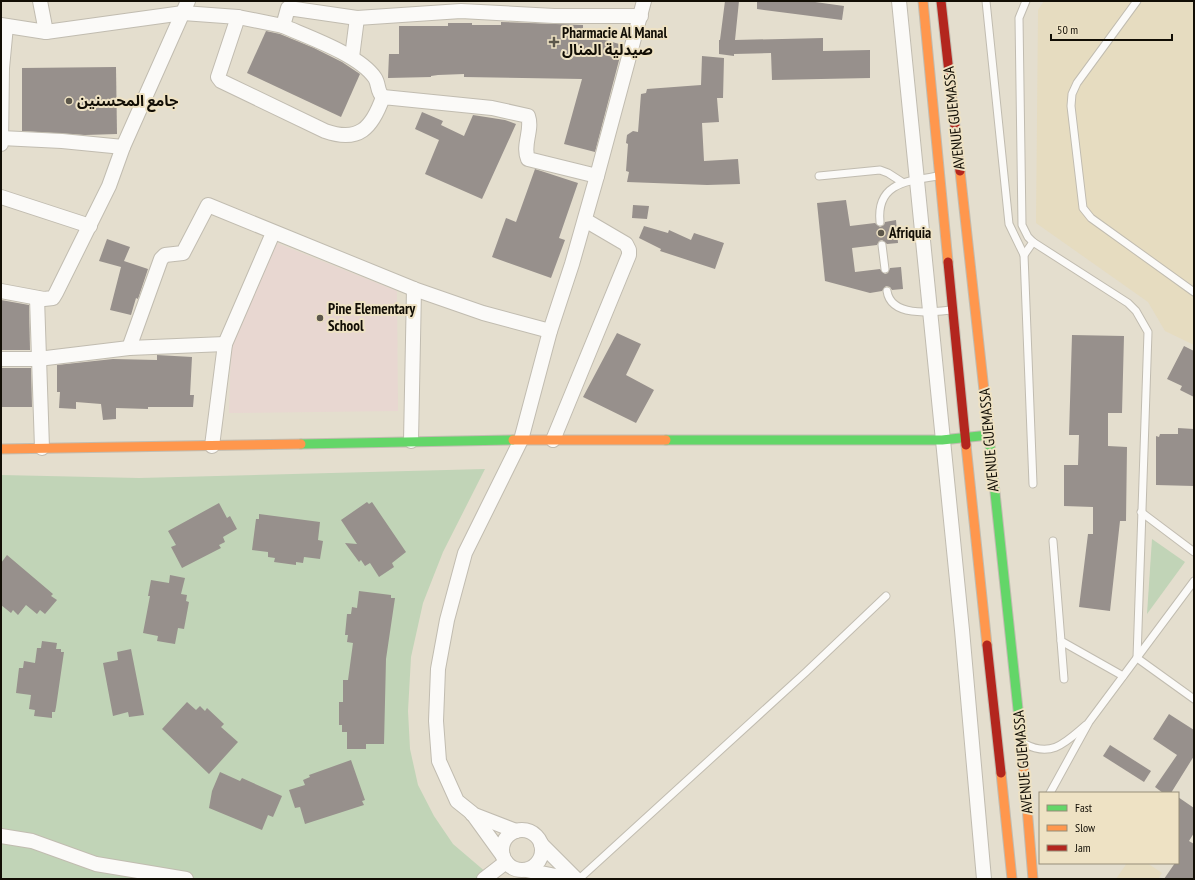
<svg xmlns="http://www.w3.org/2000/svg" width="1195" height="880" viewBox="0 0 1195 880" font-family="'PT Sans Narrow','Noto Sans Arabic',sans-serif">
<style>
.built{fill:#e6dcc0}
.industrial{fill:#e8d7d1}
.green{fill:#c1d4b7}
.building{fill:#97908c}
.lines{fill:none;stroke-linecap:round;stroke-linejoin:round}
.lane-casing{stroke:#c1bcb0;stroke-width:9}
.street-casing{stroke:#c1bcb0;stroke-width:16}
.fast-casing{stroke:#c1bcb0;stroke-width:11}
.slow-casing{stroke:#c1bcb0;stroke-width:11}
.jam-casing{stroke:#c1bcb0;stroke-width:11}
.lane{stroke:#fbfaf8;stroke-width:7}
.street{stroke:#fbfaf8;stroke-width:14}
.fast{stroke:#63d668;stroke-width:9}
.slow{stroke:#ff974d;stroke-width:9}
.jam{stroke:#b3261e;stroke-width:9}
.poi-dot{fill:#5c574b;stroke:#eee2c4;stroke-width:1.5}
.labels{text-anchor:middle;stroke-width:4;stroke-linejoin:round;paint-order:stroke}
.poi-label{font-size:15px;font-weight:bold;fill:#120e05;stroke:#eee2c4;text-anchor:start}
.street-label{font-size:15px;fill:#120e05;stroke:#eee2c4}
</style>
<rect width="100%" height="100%" fill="#e4dece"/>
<g class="built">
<polygon points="1044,1 1194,1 1194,345 1165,331 1148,302 1036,223 1038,10"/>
<polygon points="1127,863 1147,863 1162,873 1158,879 1116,879"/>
</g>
<polygon class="industrial" points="277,243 397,291 398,411 229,413 231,346"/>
<g class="green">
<polygon points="485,469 443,552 423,603 411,657 408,711 410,749 418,785 434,816 453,844 494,879 1,879 1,475 139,478"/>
<polygon points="1152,539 1185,562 1147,614"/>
</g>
<g class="building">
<polygon points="725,1 739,1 735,40 823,38 823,51 870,50 870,78 772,80 771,53 734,54 734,56 719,54 719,40 720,40"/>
<polygon points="757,1 808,1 844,6 842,20 757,9"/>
<polygon points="501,22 583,25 583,34 623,45 595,152 564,144 582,79 464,77 464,74 438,75 431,76 431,77 388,78 389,54 399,54 399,26 448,26 448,23 472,23 472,25 501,25"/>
<polygon points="266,31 280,34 314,48 342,62 360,74 341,117 247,73"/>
<polygon points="702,56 724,58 723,98 717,98 719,122 702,123 704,161 738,159 740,184 707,185 627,182 629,172 626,171 628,144 626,143 627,135 633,131 638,132 641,94 646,93 647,89 701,85"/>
<polygon points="116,67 117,134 85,135 22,131 22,68"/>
<polygon points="422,112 443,121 441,125 464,136 473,115 505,120 516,124 482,199 425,174 439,140 415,129"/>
<polygon points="535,169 578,183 559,238 565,240 551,278 492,257 506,218 516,222"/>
<polygon points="846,200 850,226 875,223 880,227 884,225 885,222 896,220 898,243 887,244 882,240 879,241 877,245 852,248 855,272 880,269 885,274 888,273 890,268 901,267 903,289 892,290 890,287 886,286 882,291 870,293 825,281 817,203"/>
<polygon points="633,205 649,206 647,219 632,218"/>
<polygon points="644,226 668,233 669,230 691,240 694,233 724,243 715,269 660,251 661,249 639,238"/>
<polygon points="107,239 130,247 124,261 148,269 138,299 136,298 131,315 110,310 121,267 99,261"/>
<polygon points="1,300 29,305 30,350 1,350"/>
<polygon points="617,333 641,344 626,375 654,390 636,423 583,397"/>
<polygon points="1072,335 1124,336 1122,413 1108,413 1108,446 1127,447 1126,521 1120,521 1110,611 1079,607 1088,534 1093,534 1093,507 1064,506 1064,465 1078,465 1079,435 1069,435"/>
<polygon points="1184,346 1194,351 1194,397 1180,390 1182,386 1167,379"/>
<polygon points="157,355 192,357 190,395 194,395 193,407 148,407 148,409 116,408 116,419 103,420 101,404 76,402 76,409 59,408 60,392 57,392 57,365 113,359 157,360"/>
<polygon points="1,368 31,368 32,407 1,407"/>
<polygon points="1178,428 1194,429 1194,486 1156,485 1156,436 1159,437 1160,434 1178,434"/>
<polygon points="367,502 369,504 372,502 406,552 392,563 394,567 379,577 370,563 365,566 361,560 359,562 345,543 357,544 341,520"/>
<polygon points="219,503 227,518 230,516 237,529 223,537 225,542 219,545 221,548 182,568 171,547 176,545 168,531"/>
<polygon points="259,514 320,522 318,540 323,541 320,559 304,557 303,563 296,562 296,565 274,562 275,558 268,557 268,552 252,550 256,519 259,519"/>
<polygon points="7,555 53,594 51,596 57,600 45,614 40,610 37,614 26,605 18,615 13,610 11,613 1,605 1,563"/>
<polygon points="170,575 185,578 181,594 187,595 186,601 189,602 184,629 178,628 175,644 157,641 158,636 143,633 150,596 148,596 151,580 169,583"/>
<polygon points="359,591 391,595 391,598 395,598 386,659 384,744 366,744 366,749 347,749 347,732 342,732 342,725 339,725 339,702 343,702 343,680 348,680 353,643 347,642 348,635 345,635 347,614 351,614 352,607 357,608"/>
<polygon points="42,641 57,643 56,649 61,649 61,652 64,652 56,707 55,712 52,712 52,718 34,716 35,710 29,709 31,695 16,693 19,668 23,668 24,661 35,663 37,648 41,648"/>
<polygon points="131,649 144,715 129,717 128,712 113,716 103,663 118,660 117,652"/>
<polygon points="187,702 196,710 200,706 205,711 207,708 224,724 221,727 238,742 209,774 162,729"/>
<polygon points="1169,714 1194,730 1194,756 1171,793 1163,793 1155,787 1177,755 1153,739"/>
<polygon points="1110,745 1151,771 1144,782 1103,756"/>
<polygon points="351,760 365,800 362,801 364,805 305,824 300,807 295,808 289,790 305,785 303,780 310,777 309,775"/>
<polygon points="220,772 240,781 242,778 282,796 273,817 268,815 262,830 209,808 212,791"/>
<polygon points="1178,797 1194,808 1194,833 1189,841 1194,844 1194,879 1164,879 1175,863 1178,863"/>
</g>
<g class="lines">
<g class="lane-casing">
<g id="lane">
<polyline points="986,1 1009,224 1024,255"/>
<polyline points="1026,1 1019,18 1022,225 1028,237 1033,242 1128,303 1136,311 1148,332 1137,658 1194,699"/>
<polyline points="1137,1 1077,83 1072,94 1071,106 1083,208 1091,218 1194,292"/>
<polyline points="819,176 880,170 888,173 902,182"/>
<path d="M 880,222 C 876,182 909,181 938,176"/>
<polyline points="882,245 885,269"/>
<path d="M 887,291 C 891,318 933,312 951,310"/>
<polyline points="1033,484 1024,255 1033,242"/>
<polyline points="1141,512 1194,552"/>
<polyline points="1053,541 1061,641 1123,676"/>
<polyline points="1061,641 1064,679"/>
<path d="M 1025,744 C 1052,758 1066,742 1086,725"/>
<polyline points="1050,793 1089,722 1194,581"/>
<polyline points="579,879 806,672 886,596"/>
</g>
</g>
<g class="street-casing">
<g id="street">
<polyline points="40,1 46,32"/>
<polyline points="899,1 962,630 984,879"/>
<path d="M 238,17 L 218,77 L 221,81 L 325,131 C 359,143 372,128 383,97 L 492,108 L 528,116 C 533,130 522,145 528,159 L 597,176"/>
<polyline points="1,25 46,32 183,13 238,17 283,26 288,8 357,18 461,11 554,16 641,16"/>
<path d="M 283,26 C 308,37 360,55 375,78 C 379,84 377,92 383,97"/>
<polyline points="352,57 357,18"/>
<polyline points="1,138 62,141 123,147"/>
<polyline points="1,144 2,68 6,26"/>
<polyline points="1,197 90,226"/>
<polyline points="1,291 44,299 53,298 56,293 109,186 123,147 188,1"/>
<polyline points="37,298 42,448"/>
<polyline points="129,348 161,259 165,255 183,253 208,205 414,289 483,313 550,331"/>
<polyline points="1,359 38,359 129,348 225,344"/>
<polyline points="553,440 629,255 629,250 626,244 585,220"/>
<polyline points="411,441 414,289"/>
<polyline points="212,446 225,344 273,233"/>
<polyline points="472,814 516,831"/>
<circle cx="522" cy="850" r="20"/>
<polyline points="1,836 32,841 96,864 186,879"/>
<polyline points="541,844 576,879"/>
<polyline points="503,856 472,813 457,801 439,761 436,721 438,669 447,620 465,553 521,440 550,331 572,264 597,176 644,1"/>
<polyline points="526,870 571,879"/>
<polyline points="484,879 506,862"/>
</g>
</g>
<g class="fast-casing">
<g id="fast">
<polyline points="989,436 1022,747"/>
<polyline points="666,440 942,440 989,435"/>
<polyline points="301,444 513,440"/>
</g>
</g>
<g class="slow-casing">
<g id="slow">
<polyline points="923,1 948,262"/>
<polyline points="960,171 989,436"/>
<polyline points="513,440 666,440"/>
<polyline points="966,445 987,645"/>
<polyline points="1,449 301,444"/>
<polyline points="1022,747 1033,879"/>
<polyline points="1001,773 1012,879"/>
</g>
</g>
<g class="jam-casing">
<g id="jam">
<polyline points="941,1 960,171"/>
<polyline points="948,262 966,445"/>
<polyline points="987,645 1001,773"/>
</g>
</g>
<use href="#lane" class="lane"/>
<use href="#street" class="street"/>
<use href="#fast" class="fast"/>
<use href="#slow" class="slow"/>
<use href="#jam" class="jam"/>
</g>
<g class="poi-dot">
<path d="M552 36h4v4h4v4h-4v4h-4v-4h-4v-4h4z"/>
<circle cx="69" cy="101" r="4"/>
<circle cx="881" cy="233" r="4"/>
<circle cx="320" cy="318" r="4"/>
</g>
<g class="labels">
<g class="poi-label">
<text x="562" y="38">Pharmacie Al Manal<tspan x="562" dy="17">صيدلية المنال</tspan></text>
<text x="77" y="106">جامع المحسنين</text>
<text x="889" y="238">Afriquia</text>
<text x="328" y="314">Pine Elementary<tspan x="328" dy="17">School</tspan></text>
</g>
<g class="street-label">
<text transform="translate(954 118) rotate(-96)" y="5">AVENUE GUEMASSA</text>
<text transform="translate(989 440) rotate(-95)" y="5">AVENUE GUEMASSA</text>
<text transform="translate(1023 762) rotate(-95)" y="5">AVENUE GUEMASSA</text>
</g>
</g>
<rect width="1195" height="880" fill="none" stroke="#120e05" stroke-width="4"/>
<rect x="1039" y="792" width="140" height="72" fill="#eee2c4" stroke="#968d78"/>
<rect x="1047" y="805" width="20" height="6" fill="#63d668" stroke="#968d78"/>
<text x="1075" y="812" font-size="12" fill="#120e05">Fast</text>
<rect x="1047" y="825" width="20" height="6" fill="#ff974d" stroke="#968d78"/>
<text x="1075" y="832" font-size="12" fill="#120e05">Slow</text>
<rect x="1047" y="845" width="20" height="6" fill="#b3261e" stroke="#968d78"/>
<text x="1075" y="852" font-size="12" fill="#120e05">Jam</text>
<path d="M1051 34v6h121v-6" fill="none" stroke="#120e05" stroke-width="2"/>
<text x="1057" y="34" font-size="12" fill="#120e05" stroke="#eee2c4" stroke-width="3" paint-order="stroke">50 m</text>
</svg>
